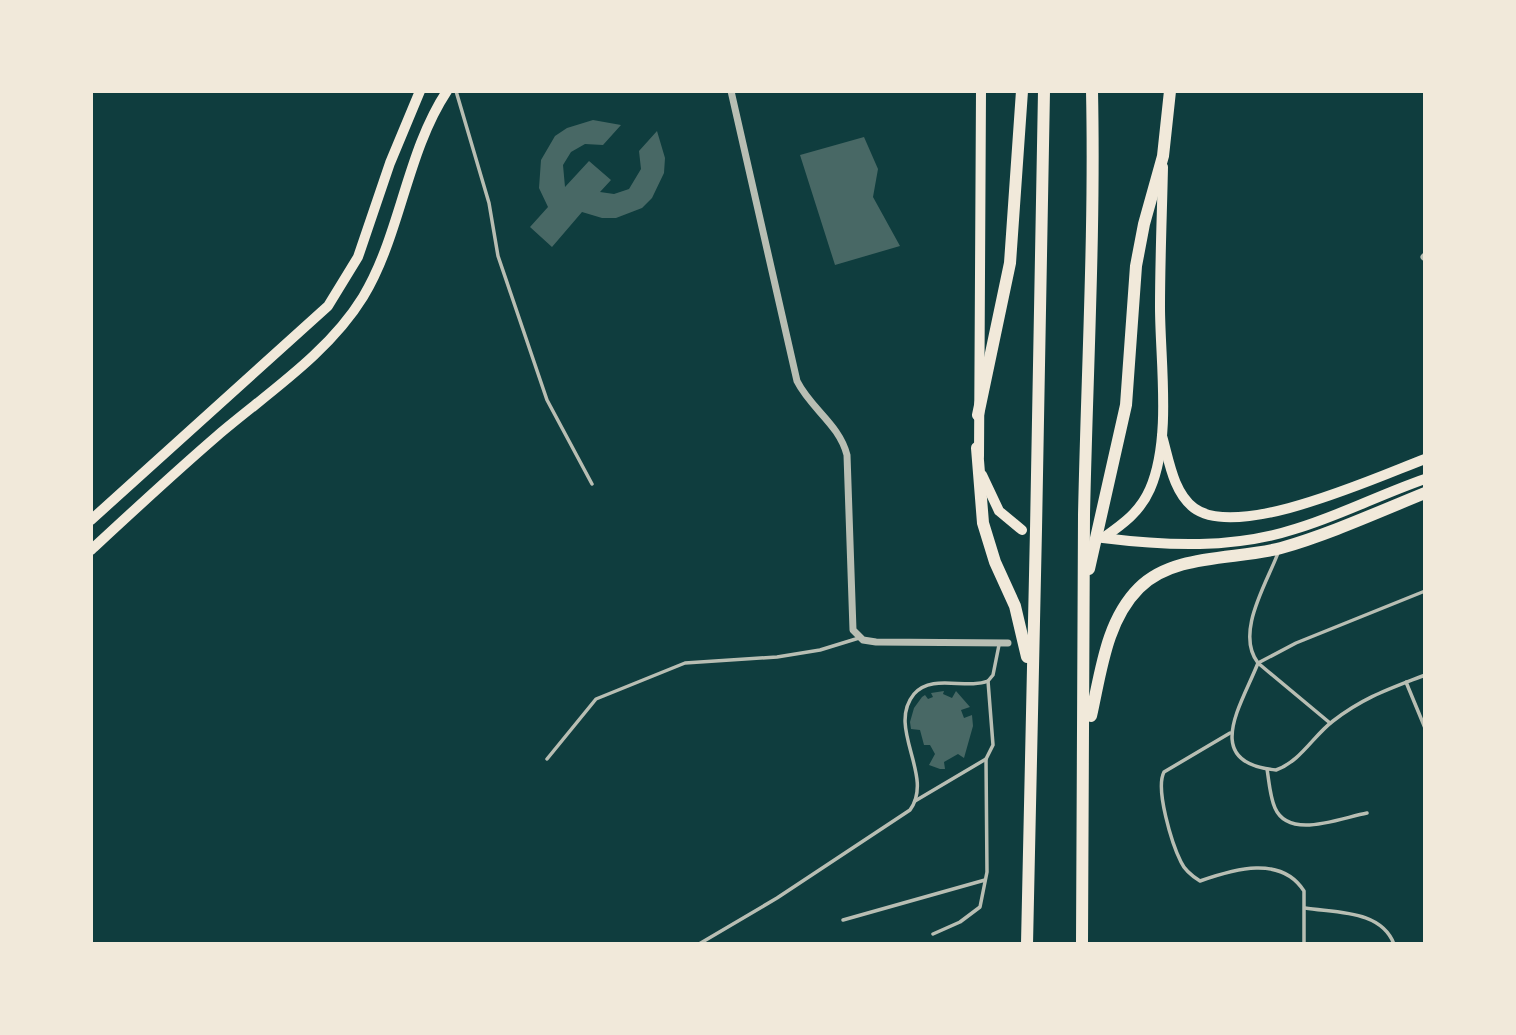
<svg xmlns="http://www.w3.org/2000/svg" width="1516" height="1035" viewBox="0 0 1516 1035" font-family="Barlow,sans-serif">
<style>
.building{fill:#486865}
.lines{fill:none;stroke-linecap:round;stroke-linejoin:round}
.service{stroke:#b8beb3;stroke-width:3.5}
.minor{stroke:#b8beb3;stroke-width:7}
.primary{stroke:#f1e9da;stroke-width:10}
.trunk{stroke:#f1e9da;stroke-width:12}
</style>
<rect width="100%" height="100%" fill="#0f3d3e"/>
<g class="building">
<polygon points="593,120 621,125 603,145 585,144 571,152 563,165 565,187 589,161 611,180 600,192 614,194 629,189 641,169 639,151 657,131 665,158 664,173 652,198 642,208 616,218 602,218 582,212 552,247 530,227 548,207 539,188 541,160 555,136 567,128"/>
<polygon points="864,137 878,169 873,197 900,246 835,265 800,155"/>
<polygon points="944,691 943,694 952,698 956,691 970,707 961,710 964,718 972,715 973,726 964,758 958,754 944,762 945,769 940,769 929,765 935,754 930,745 924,745 920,730 911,729 910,722 914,708 922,697 925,695 928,699 933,697 931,693"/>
</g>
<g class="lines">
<g class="service">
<polyline points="456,91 489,203 498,256 547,400 592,484"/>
<path d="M 1278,553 C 1266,585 1235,633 1258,663 L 1330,723"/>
<path d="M 1425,591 L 1296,643 L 1258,663 C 1241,706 1201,763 1276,770 C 1301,761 1313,736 1333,721 C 1364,697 1389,689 1425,675"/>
<polyline points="1406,682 1425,728"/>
<path d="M 1230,733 L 1164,772 C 1155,789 1172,844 1181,862 C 1185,871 1192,876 1200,881 C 1234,869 1281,855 1304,891 L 1304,944"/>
<polyline points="547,759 596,699 685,663 777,657 820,650 859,638"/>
<path d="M 1267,769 C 1269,781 1270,797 1275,808 C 1289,840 1340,818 1367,813"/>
<polyline points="915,801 986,759 993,745 988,681"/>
<path d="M 1305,908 C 1337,913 1381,910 1394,944"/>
<polyline points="843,920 985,880"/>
<polyline points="933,934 960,922 980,907 987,872 986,759"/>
<path d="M 699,944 L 777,898 L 910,810 C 935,776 886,728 914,694 C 932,673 966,690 988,681 L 993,675 L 999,645"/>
</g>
<g class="minor">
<path d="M 731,91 L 797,381 C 811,409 839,424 847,455 L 853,630 L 863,640 L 876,642 L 1008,643"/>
<polyline points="1424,257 1425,256"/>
</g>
<g class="primary">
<path d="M 1162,436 C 1169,460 1173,492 1194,508 C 1238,541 1377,477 1425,459"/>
<polyline points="979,456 981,91"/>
<polyline points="982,475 999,511 1022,530"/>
<polyline points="91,520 328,306 358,257 390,163 420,91"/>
<path d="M 1103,538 C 1123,524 1140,512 1150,489 C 1172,438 1160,361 1160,307 C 1160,260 1162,214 1163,167"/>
<path d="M 1103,538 C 1167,546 1233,549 1295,529 C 1339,516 1381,494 1425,479"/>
<path d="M 91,550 C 132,512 174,473 217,436 C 266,394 328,354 363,297 C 401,234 406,153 447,91"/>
</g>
<g class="trunk">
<polyline points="978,415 1010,263 1022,91"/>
<polyline points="977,448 983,523 995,562 1015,606 1027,657"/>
<polyline points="1089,569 1126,405 1136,266 1144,224 1163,156 1170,91"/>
<path d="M 1091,716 C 1101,672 1106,621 1139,588 C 1173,553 1237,560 1281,548 C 1330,534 1378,512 1425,493"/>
<path d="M 1027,944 C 1033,660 1040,375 1044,91"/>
<path d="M 1082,944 C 1084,801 1082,658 1084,515 C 1087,373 1095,232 1092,91"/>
</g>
</g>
<rect width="1516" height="1035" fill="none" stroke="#f1e9da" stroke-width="186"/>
</svg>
